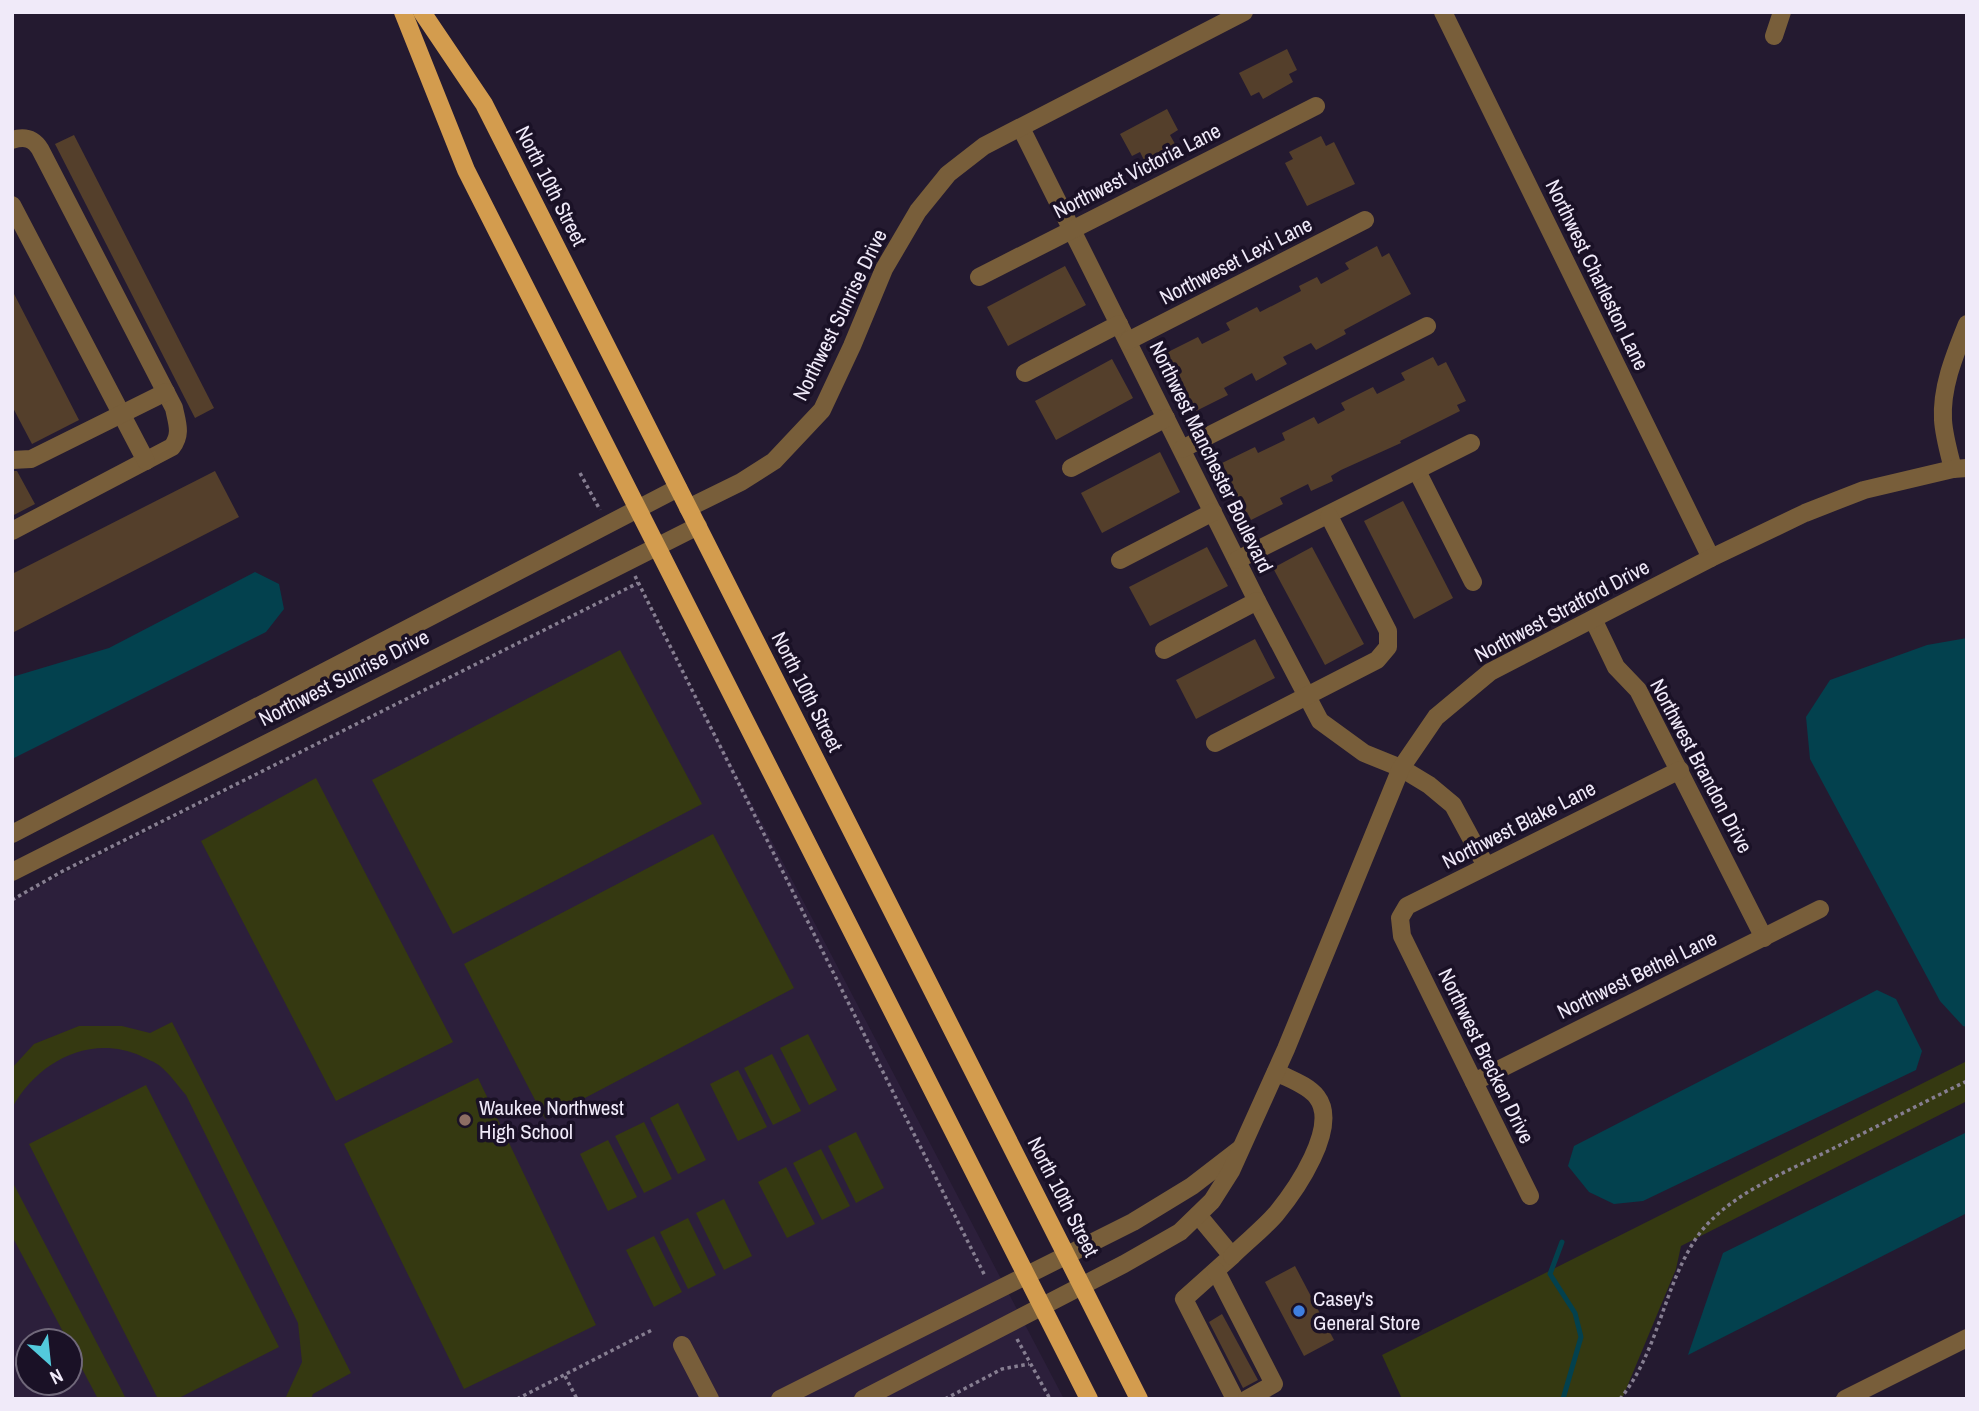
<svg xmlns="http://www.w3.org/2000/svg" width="1979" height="1411" viewBox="0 0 1979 1411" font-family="'Archivo Narrow',sans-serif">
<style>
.built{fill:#2c1f3b;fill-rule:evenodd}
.green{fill:#353911}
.water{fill:#03414e}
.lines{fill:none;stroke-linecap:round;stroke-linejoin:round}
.stream{stroke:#03414e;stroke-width:5}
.building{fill:#543f2b}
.path{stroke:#867e91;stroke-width:3.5;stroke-dasharray:3.5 3.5;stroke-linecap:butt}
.minor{stroke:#785e3a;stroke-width:18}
.major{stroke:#d39c4e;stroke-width:18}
.education-dot{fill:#8d6e63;stroke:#1a1126;stroke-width:2.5}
.shop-dot{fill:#3f7fe0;stroke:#1a1126;stroke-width:2.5}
.labels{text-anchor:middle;stroke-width:7;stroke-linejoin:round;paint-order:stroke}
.street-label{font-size:21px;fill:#f0eaf9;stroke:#1a1126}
.poi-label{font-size:21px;fill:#f0eaf9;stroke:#1a1126;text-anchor:start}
</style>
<rect width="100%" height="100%" fill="#241a30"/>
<path class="built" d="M 637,584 L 1064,1399 L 12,1399 L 12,900 ZM 28,1341 L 70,1341 L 70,1383 L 28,1383 Z"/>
<g class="green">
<polygon points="620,650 702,804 453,934 372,780"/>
<polygon points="316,778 453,1042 336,1101 201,841"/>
<polygon points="713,834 794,988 545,1119 464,964"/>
<path d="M 172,1022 L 351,1373 L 313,1394 L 311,1399 L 285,1399 L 302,1362 L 298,1323 L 186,1095 C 178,1086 170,1074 160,1066 C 155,1062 147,1059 141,1056 C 90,1033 37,1062 12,1108 L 12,1068 L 34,1044 L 79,1026 L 122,1026 L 150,1033 Z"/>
<polygon points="808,1034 837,1090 809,1105 780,1048"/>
<polygon points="772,1054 801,1111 773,1125 744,1068"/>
<polygon points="1967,1061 1967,1101 1681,1246 1676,1269 1622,1399 1402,1399 1382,1355"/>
<polygon points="738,1070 767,1127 738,1141 710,1084"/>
<polygon points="478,1078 596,1325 464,1389 344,1144"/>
<polygon points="146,1085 279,1347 177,1399 158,1399 29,1144"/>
<polygon points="678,1103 706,1160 678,1174 650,1118"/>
<polygon points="644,1122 672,1179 644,1193 615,1136"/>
<polygon points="856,1132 884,1188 856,1203 828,1146"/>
<polygon points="608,1140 637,1197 608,1211 580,1154"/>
<polygon points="821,1149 850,1206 822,1220 793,1163"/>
<polygon points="786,1167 815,1224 787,1238 758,1182"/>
<polygon points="12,1181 121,1389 126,1399 98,1399 70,1346 70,1341 68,1341 12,1236"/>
<polygon points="724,1199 752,1256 724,1270 696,1213"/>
<polygon points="688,1218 716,1275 688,1289 660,1232"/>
<polygon points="654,1236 682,1292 654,1307 626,1250"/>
</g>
<g class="water">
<polygon points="255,572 279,584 284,609 266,632 12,759 12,677 109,648"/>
<polygon points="1967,638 1967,1027 1963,1026 1940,1001 1810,759 1806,717 1830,680 1927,645"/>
<polygon points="1877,990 1896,999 1922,1051 1916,1070 1643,1201 1614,1204 1589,1192 1568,1166 1574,1146"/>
<polygon points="1967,1132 1967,1213 1688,1355 1723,1253"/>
</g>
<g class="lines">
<polyline class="stream" points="1562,1242 1550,1274 1575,1313 1581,1337 1563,1399"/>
</g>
<g class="building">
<polygon points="1287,49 1297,70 1289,74 1293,82 1263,99 1259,92 1251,96 1239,73"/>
<polygon points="1167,109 1178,130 1170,135 1175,144 1144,160 1140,152 1132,156 1120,134"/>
<polygon points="74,135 214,408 195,418 55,144"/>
<polygon points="1321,136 1326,146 1334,142 1355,184 1307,206 1285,163 1293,159 1289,152"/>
<polygon points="1377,246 1382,257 1389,253 1411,294 1344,330 1346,334 1316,350 1311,343 1283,357 1287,364 1256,381 1252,373 1224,388 1228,395 1196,411 1192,404 1185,407 1163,364 1170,361 1166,353 1198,337 1202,344 1230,330 1226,323 1257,307 1260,312 1301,291 1299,286 1317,277 1321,284 1349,269 1345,263"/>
<polygon points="1065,266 1086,305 1008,346 987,307"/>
<polygon points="12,290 79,420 32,444 12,406"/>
<polygon points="1433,357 1438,366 1446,362 1466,401 1457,405 1460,411 1400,441 1401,443 1341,470 1331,476 1333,481 1311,491 1308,484 1280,498 1283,504 1251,520 1247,512 1239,516 1219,475 1226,471 1222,463 1255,447 1258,453 1285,440 1282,433 1314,417 1318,424 1345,410 1341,403 1373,387 1377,394 1405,380 1401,373"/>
<polygon points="1112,359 1133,398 1056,440 1035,401"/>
<polygon points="1160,452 1180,492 1102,533 1081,493"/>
<polygon points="12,471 17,471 35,504 12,516"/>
<polygon points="215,471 239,517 12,633 12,574"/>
<polygon points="1403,501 1453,598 1414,619 1364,521"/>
<polygon points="1207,547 1228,586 1150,626 1129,587"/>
<polygon points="1312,547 1364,644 1325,665 1273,568"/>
<polygon points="1255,639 1275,678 1196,719 1176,680"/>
<polygon points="1295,1266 1334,1340 1304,1356 1265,1282"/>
<polygon points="1222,1314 1258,1380 1243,1388 1209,1322"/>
</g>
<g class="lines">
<g class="path">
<polyline points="580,473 600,510"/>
<polyline points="635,576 985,1276"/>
<polyline points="12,900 61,872 638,583"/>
<polyline points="1017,1339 1050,1399"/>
<polyline points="565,1376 577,1399"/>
<polyline points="517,1399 652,1330"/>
<polyline points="945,1399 1002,1369 1029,1364"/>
<path d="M 1620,1399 C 1659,1351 1663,1287 1697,1237 C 1727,1194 1789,1171 1834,1148 C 1878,1126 1922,1103 1967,1081"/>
</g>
<g class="minor">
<polyline points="1443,12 1711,558"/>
<polyline points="1774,36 1782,12"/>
<polyline points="1021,128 1257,601 1320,721 1364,753 1401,768 1429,785 1453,805 1486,866"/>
<path d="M 12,140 C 25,136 33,138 40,149 L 174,408 C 177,423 182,434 172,447 L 12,531"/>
<polyline points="12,205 146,461"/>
<polyline points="979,277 1316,106"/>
<polyline points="1128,341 1365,220"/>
<polyline points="1025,373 1119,324"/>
<polyline points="1182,449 1427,326"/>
<polyline points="12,460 31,459 166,392"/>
<polyline points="1071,468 1166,418"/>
<path d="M 1953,469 C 1949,453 1944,436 1943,420 C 1941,387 1955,354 1967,324"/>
<polyline points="1417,471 1473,582"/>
<polyline points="688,508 741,482 774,461 822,410 852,346 884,269 918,211 948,174 984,146 1244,12"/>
<polyline points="1120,560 1213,512"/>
<polyline points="1237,560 1471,443"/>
<polyline points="1593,619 1616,667 1638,690 1764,938"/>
<polyline points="1164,650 1257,601"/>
<polyline points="1215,743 1377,660 1388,647 1388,631 1329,516"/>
<polyline points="12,834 678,488"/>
<polyline points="12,872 698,526"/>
<polyline points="1474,1082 1820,909"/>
<polyline points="1530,1196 1402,936 1400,918 1407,906 1680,770"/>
<polyline points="1198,1215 1232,1256 1184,1299 1235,1399"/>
<path d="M 1232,1256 C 1246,1242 1263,1229 1276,1214 C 1295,1191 1340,1127 1317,1097 C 1308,1085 1289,1079 1276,1072"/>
<polyline points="1216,1271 1274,1384 1247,1399"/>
<polyline points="682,1345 710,1399"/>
<polyline points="780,1399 1133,1222 1192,1186 1240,1149"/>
<polyline points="863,1399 1124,1264 1180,1232 1212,1201 1231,1171 1286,1049 1401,768 1436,717 1490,672 1711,558 1805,513 1864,490 1953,469 1967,468"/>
<polyline points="1845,1399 1967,1338"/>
</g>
<g class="major">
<polyline points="403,12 466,170 1089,1399"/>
<polyline points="422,12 484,104 1139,1399"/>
</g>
</g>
<circle class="education-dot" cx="465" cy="1120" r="7"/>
<circle class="shop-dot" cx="1299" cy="1311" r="7"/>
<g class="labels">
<g class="street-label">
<text transform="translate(1137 171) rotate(-27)" y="7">Northwest Victoria Lane</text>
<text transform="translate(551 186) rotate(63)" y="7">North 10th Street</text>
<text transform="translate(1236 261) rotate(-27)" y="7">Northweset Lexi Lane</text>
<text transform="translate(1597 275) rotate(64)" y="7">Northwest Charleston Lane</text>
<text transform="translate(840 315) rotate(-64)" y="7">Northwest Sunrise Drive</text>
<text transform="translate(1211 457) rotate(64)" y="7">Northwest Manchester Boulevard</text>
<text transform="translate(1562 611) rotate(-28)" y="7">Northwest Stratford Drive</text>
<text transform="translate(344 678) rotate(-27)" y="7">Northwest Sunrise Drive</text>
<text transform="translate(807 692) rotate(63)" y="7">North 10th Street</text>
<text transform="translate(1701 766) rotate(62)" y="7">Northwest Brandon Drive</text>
<text transform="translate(1519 825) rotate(-27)" y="7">Northwest Blake Lane</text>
<text transform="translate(1637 975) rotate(-26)" y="7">Northwest Bethel Lane</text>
<text transform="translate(1486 1056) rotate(64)" y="7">Northwest Brecken Drive</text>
<text transform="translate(1063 1197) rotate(63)" y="7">North 10th Street</text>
</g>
<g class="poi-label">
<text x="479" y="1115">Waukee Northwest<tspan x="479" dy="24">High School</tspan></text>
<text x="1313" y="1306">Casey's<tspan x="1313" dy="24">General Store</tspan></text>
</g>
</g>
<rect width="1979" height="1411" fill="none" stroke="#f0eaf9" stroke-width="28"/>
<g transform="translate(49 1362) rotate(153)"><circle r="33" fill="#1a1126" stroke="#70687a" stroke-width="2"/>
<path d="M0-5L12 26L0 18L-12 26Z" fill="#53cadc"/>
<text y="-10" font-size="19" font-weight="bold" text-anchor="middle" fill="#f0eaf9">N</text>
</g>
</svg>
